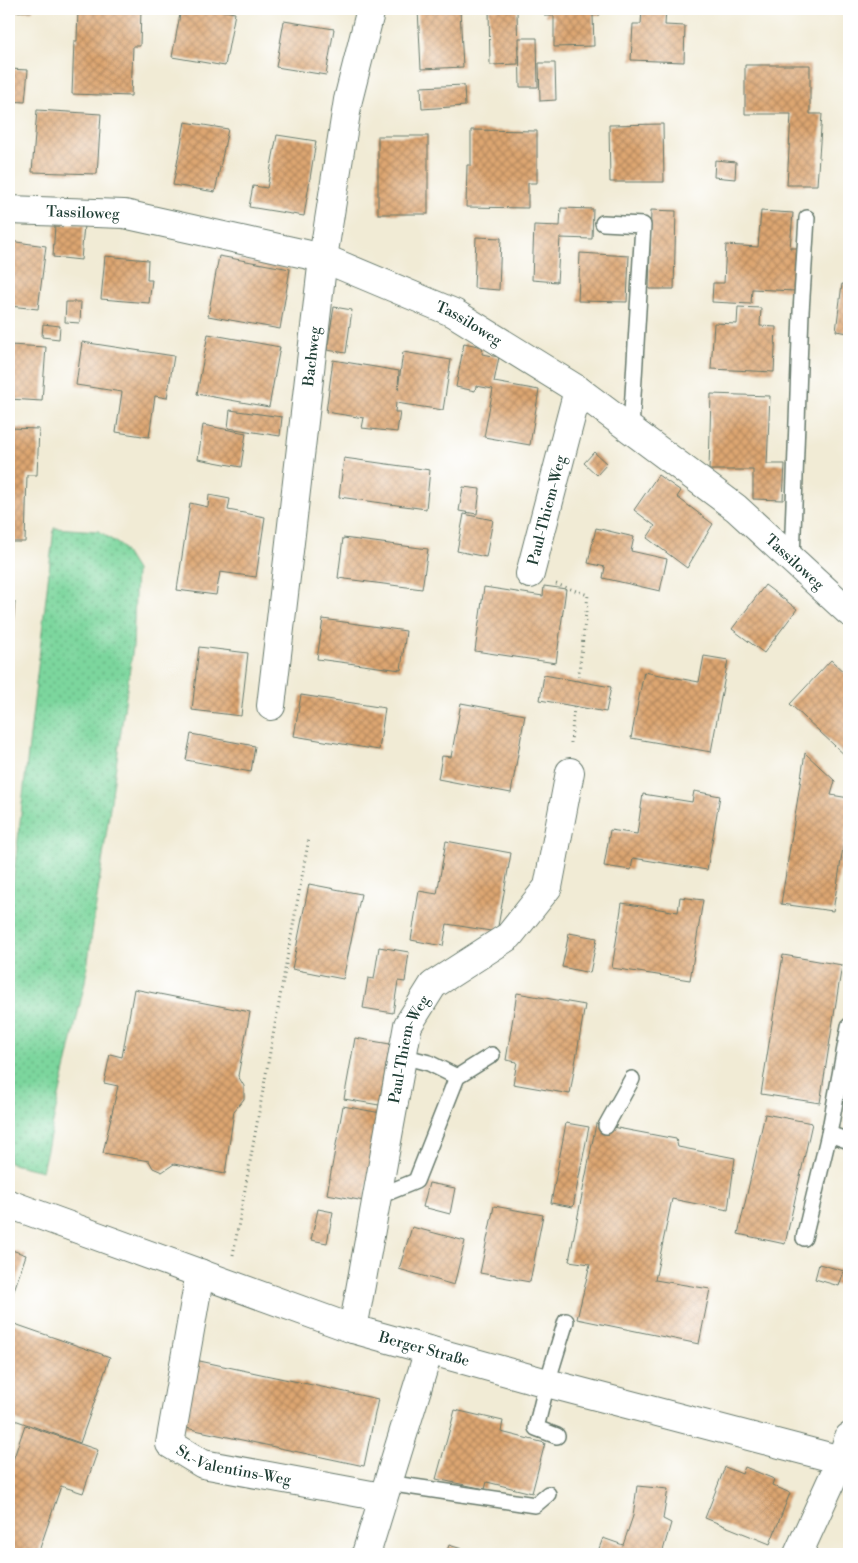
<svg xmlns="http://www.w3.org/2000/svg" width="858" height="1563" viewBox="0 0 858 1563" font-family="'Libre Bodoni',serif">
<style>
.grass{fill:url(#grass-dots);stroke:#4e8a68}
.building{fill:url(#building-cross-hatch)}
.lines{fill:none;stroke-linecap:round;stroke-linejoin:round}
.lane-casing{stroke:#687a6c;stroke-width:18}
.street-casing{stroke:#687a6c;stroke-width:30}
.secondary-casing{stroke:#687a6c;stroke-width:30}
.highway-casing{stroke:#687a6c;stroke-width:30}
.path{stroke:#687a6c;stroke-width:3;stroke-dasharray:1 4;stroke-linecap:butt}
.lane{stroke:#fff;stroke-width:15}
.street{stroke:#fff;stroke-width:28}
.secondary{stroke:#fff;stroke-width:28}
.highway{stroke:#fff;stroke-width:28}
.labels{text-anchor:middle;stroke-width:4;stroke-linejoin:round;paint-order:stroke}
.street-label{font-size:15px;fill:#1f3d34;stroke:#fff}
</style>
<defs>
<pattern id="grass-dots" width="8" height="8" patternUnits="userSpaceOnUse" patternTransform="scale(1.25)"><rect width="8" height="8" fill="#7cd69d"/><path d="M2 2h.1M6 6h.1" fill="none" stroke="#65af81" stroke-width="1.8" stroke-linecap="round"/></pattern>
<pattern id="building-cross-hatch" width="8" height="8" patternUnits="userSpaceOnUse" patternTransform="scale(1.25)"><rect width="8" height="8" fill="#dda671"/><path d="M0 0l8 8M0 8l8-8" fill="none" stroke="#b3885e"/></pattern>
</defs>
<rect width="100%" height="100%" fill="#fff"/>
<filter id="ink" filterUnits="userSpaceOnUse"><feTurbulence type="fractalNoise" baseFrequency=".02" numOctaves="2"/><feDisplacementMap in="SourceGraphic" scale="10" xChannelSelector="R" yChannelSelector="G"/><feConvolveMatrix kernelMatrix="1 2 1 2 8 2 1 2 1" color-interpolation-filters="sRGB"/></filter>
<filter id="wash" filterUnits="userSpaceOnUse"><feTurbulence type="fractalNoise" baseFrequency=".0096" numOctaves="4" result="noise"/><feDisplacementMap in="SourceGraphic" scale="20" xChannelSelector="R" yChannelSelector="G"/><feGaussianBlur stdDeviation="1.12" result="paint"/><feColorMatrix in="noise" values="0 0 0 0 0 0 0 0 0 0 0 0 0 0 0 0 0 1.4 0 .05"/><feComposite in="paint" operator="in"/></filter>
<g filter="url(#wash)">
<rect width="100%" height="100%" fill="#f1ebd5"/>
<polygon class="grass" points="54,528 99,531 121,546 136,570 133,647 85,982 42,1171 9,1163 9,917"/>
<g id="blocks">
<g class="building">
<polygon points="9,9 33,9 33,11 9,12"/>
<polygon points="78,9 141,9 140,46 133,46 131,96 72,94 74,41 77,41"/>
<polygon points="181,9 212,9 235,13 225,66 172,57"/>
<polygon points="418,9 460,9 463,67 421,69"/>
<polygon points="489,9 517,9 518,64 490,65"/>
<polygon points="545,9 600,9 600,15 593,15 594,46 554,47 554,16 545,16"/>
<polygon points="642,9 666,9 665,25 685,26 684,62 631,60 633,24 641,24"/>
<polygon points="284,21 334,29 326,75 276,67"/>
<polygon points="519,38 537,38 538,87 520,87"/>
<polygon points="539,63 555,63 556,100 540,101"/>
<polygon points="745,65 810,65 810,114 822,114 817,185 787,185 791,114 745,114"/>
<polygon points="9,69 28,70 25,102 9,101"/>
<polygon points="464,85 465,106 422,109 421,87"/>
<polygon points="37,110 101,114 97,174 32,172"/>
<polygon points="185,122 228,129 215,192 173,185"/>
<polygon points="663,124 664,182 610,182 609,125"/>
<polygon points="471,130 537,131 537,183 528,183 528,208 466,207 467,165 471,165"/>
<polygon points="277,135 316,141 304,216 249,207 253,186 267,188"/>
<rect x="378" y="136" width="50" height="78"/>
<polygon points="715,160 736,162 735,179 714,177"/>
<polygon points="561,208 593,209 592,239 560,238 557,282 532,280 534,225 560,226"/>
<polygon points="651,210 676,211 674,289 649,289"/>
<polygon points="761,211 793,213 790,248 797,248 795,291 752,289 751,304 712,302 713,283 724,283 726,245 758,247"/>
<polygon points="55,224 84,225 81,260 53,257"/>
<polygon points="476,237 501,238 499,290 474,288"/>
<polygon points="9,241 46,246 38,309 9,306"/>
<polygon points="580,253 629,256 627,302 578,301"/>
<polygon points="105,256 148,260 147,280 152,280 149,303 101,299"/>
<polygon points="219,256 290,269 280,329 208,316"/>
<polygon points="842,284 849,285 849,333 836,331"/>
<polygon points="66,302 81,302 80,323 65,322"/>
<polygon points="334,307 352,310 346,353 327,350"/>
<polygon points="738,307 761,308 760,326 776,327 774,372 711,369 714,323 737,324"/>
<polygon points="43,324 60,326 59,339 42,337"/>
<polygon points="208,334 280,347 269,407 197,394"/>
<polygon points="82,342 174,356 167,398 155,396 149,437 116,432 122,392 76,385"/>
<polygon points="464,343 483,347 482,354 499,357 494,382 539,390 530,445 484,437 493,389 476,386 475,391 456,387"/>
<polygon points="9,345 46,347 42,401 9,399"/>
<polygon points="403,352 451,360 443,410 396,403 395,412 400,412 397,432 362,428 364,418 326,412 333,360 399,371 398,389"/>
<polygon points="711,394 770,396 767,464 785,464 783,500 753,499 753,470 709,470"/>
<polygon points="230,410 282,417 280,436 228,428"/>
<polygon points="203,425 246,433 241,467 198,459"/>
<polygon points="9,428 39,429 37,475 27,475 25,542 9,542"/>
<polygon points="594,452 607,464 597,475 584,463"/>
<polygon points="344,458 430,470 426,509 339,497"/>
<polygon points="658,475 681,491 677,497 713,524 687,568 647,538 655,526 634,510"/>
<polygon points="463,487 480,489 477,514 459,511"/>
<polygon points="209,495 230,499 228,510 265,517 256,577 220,572 216,595 177,590 190,503 208,507"/>
<polygon points="464,514 493,520 486,557 457,551"/>
<polygon points="596,528 634,537 631,551 667,559 660,591 603,578 605,567 588,563"/>
<polygon points="343,538 428,549 422,589 338,578"/>
<polygon points="765,585 797,609 764,653 732,629"/>
<polygon points="544,586 566,589 556,663 475,651 484,587 543,596"/>
<polygon points="9,601 15,602 10,662 9,661"/>
<polygon points="323,619 406,631 401,670 317,659"/>
<polygon points="199,647 248,653 241,716 192,710"/>
<polygon points="704,656 728,660 711,752 631,738 644,672 699,682"/>
<polygon points="831,660 849,677 849,759 790,704"/>
<polygon points="544,675 611,687 606,712 540,700"/>
<polygon points="301,695 385,708 379,750 294,736"/>
<polygon points="461,703 525,715 511,793 438,779 442,756 451,757"/>
<polygon points="191,734 255,746 251,772 186,760"/>
<polygon points="805,753 835,781 831,795 849,798 849,810 833,911 781,904"/>
<polygon points="694,791 720,796 707,870 633,858 631,870 604,866 610,830 637,834 643,794 692,802"/>
<polygon points="446,841 511,853 497,932 447,924 443,946 411,940 419,891 437,894"/>
<polygon points="309,884 361,894 343,979 292,969"/>
<polygon points="680,897 703,900 690,980 612,968 622,903 678,912"/>
<polygon points="569,933 597,938 590,973 562,967"/>
<polygon points="379,947 409,952 405,982 398,981 393,1013 363,1008 368,978 374,979"/>
<polygon points="783,955 842,965 820,1103 761,1094"/>
<polygon points="134,989 250,1012 238,1076 244,1086 244,1099 234,1111 225,1174 174,1164 162,1172 153,1168 149,1161 103,1153 118,1086 104,1083 110,1054 122,1057"/>
<polygon points="517,993 585,1005 570,1094 513,1084 517,1062 506,1060"/>
<polygon points="355,1038 390,1044 379,1105 344,1099"/>
<polygon points="343,1106 381,1113 364,1201 327,1194"/>
<polygon points="765,1114 812,1123 785,1244 738,1234"/>
<polygon points="566,1123 589,1127 573,1207 551,1203"/>
<polygon points="596,1124 676,1139 678,1147 735,1158 728,1210 672,1199 655,1280 710,1289 699,1344 577,1319 590,1264 569,1261"/>
<polygon points="429,1183 455,1188 450,1214 423,1207"/>
<polygon points="494,1206 543,1215 530,1282 480,1273"/>
<polygon points="318,1209 333,1212 327,1243 311,1240"/>
<polygon points="412,1227 465,1241 454,1285 399,1269"/>
<polygon points="9,1249 26,1255 9,1305"/>
<polygon points="819,1264 844,1271 839,1286 815,1279"/>
<polygon points="9,1322 110,1357 80,1443 9,1418"/>
<polygon points="195,1360 378,1399 364,1466 181,1427"/>
<polygon points="455,1410 503,1421 501,1432 545,1443 532,1493 487,1482 485,1489 436,1479"/>
<polygon points="25,1425 98,1450 83,1493 61,1486 38,1554 9,1554 9,1472"/>
<polygon points="725,1467 742,1474 745,1467 774,1479 772,1485 790,1493 770,1544 705,1518"/>
<polygon points="637,1486 668,1489 663,1519 671,1523 662,1554 597,1554 603,1538 623,1545 633,1516"/>
<polygon points="449,1545 478,1554 446,1554"/>
</g>
</g>
</g>
<g filter="url(#ink)">
<use href="#blocks" fill-opacity="0" stroke="#687a6c" stroke-width="1"/>
<g class="lines">
<g class="lane-casing">
<g id="lane">
<polyline points="603,223 643,225 631,429"/>
<polyline points="792,559 801,312 807,218"/>
<polyline points="402,1056 429,1063 457,1077"/>
<polyline points="606,1126 632,1079"/>
<polyline points="829,1134 849,1026"/>
<polyline points="377,1197 416,1181 457,1077 492,1055"/>
<polyline points="804,1238 829,1134 849,1141"/>
<polyline points="557,1436 536,1428 547,1383 566,1321"/>
<polyline points="387,1483 535,1505 548,1494"/>
</g>
</g>
<g class="street-casing">
<g id="street">
<path id="s1" d="M 9,210 L 124,214 L 323,258 L 454,313 L 578,390 L 736,508 L 849,612"/>
<path id="s2" d="M 530,574 L 578,390"/>
<path id="s3" d="M 271,706 L 323,258 L 348,100 L 371,9"/>
<path id="s4" d="M 200,1273 L 170,1444 L 203,1464 L 382,1497"/>
<path id="s5" d="M 353,1329 L 408,1025 L 433,985 L 509,936 L 548,887 L 570,772"/>
<polyline points="366,1554 429,1350"/>
</g>
</g>
<g class="secondary-casing">
<g id="secondary">
<path id="s6" d="M 9,1204 L 353,1329 L 547,1383 L 841,1460 L 849,1460"/>
<polyline points="798,1554 841,1460 849,1437"/>
</g>
</g>
<g class="highway-casing">
<polyline id="highway" points="841,1460 849,1463"/>
</g>
<g class="path">
<polyline points="556,584 588,595 578,681"/>
<polyline points="571,743 574,707"/>
<polyline points="233,1255 309,838"/>
</g>
<use href="#lane" class="lane"/>
<use href="#street" class="street"/>
<use href="#secondary" class="secondary"/>
<use href="#highway" class="highway"/>
</g>
</g>
<g class="labels">
<g class="street-label">
<text dy="5" stroke="none"><textPath href="#s1" startOffset="74">Tassiloweg</textPath></text>
<text dy="5" stroke="none"><textPath href="#s1" startOffset="479">Tassiloweg</textPath></text>
<text dy="5" stroke="none"><textPath href="#s3" startOffset="352">Bachweg</textPath></text>
<text dy="5" stroke="none"><textPath href="#s2" startOffset="66">Paul-Thiem-Weg</textPath></text>
<text dy="5" stroke="none"><textPath href="#s1" startOffset="884">Tassiloweg</textPath></text>
<text dy="5" stroke="none"><textPath href="#s5" startOffset="286">Paul-Thiem-Weg</textPath></text>
<text dy="5" stroke="none"><textPath href="#s6" startOffset="440">Berger Straße</textPath></text>
<text dy="5" stroke="none"><textPath href="#s4" startOffset="242">St.-Valentins-Weg</textPath></text>
</g>
</g>
<rect width="858" height="1563" fill="none" stroke="#fff" stroke-width="30"/>
</svg>
